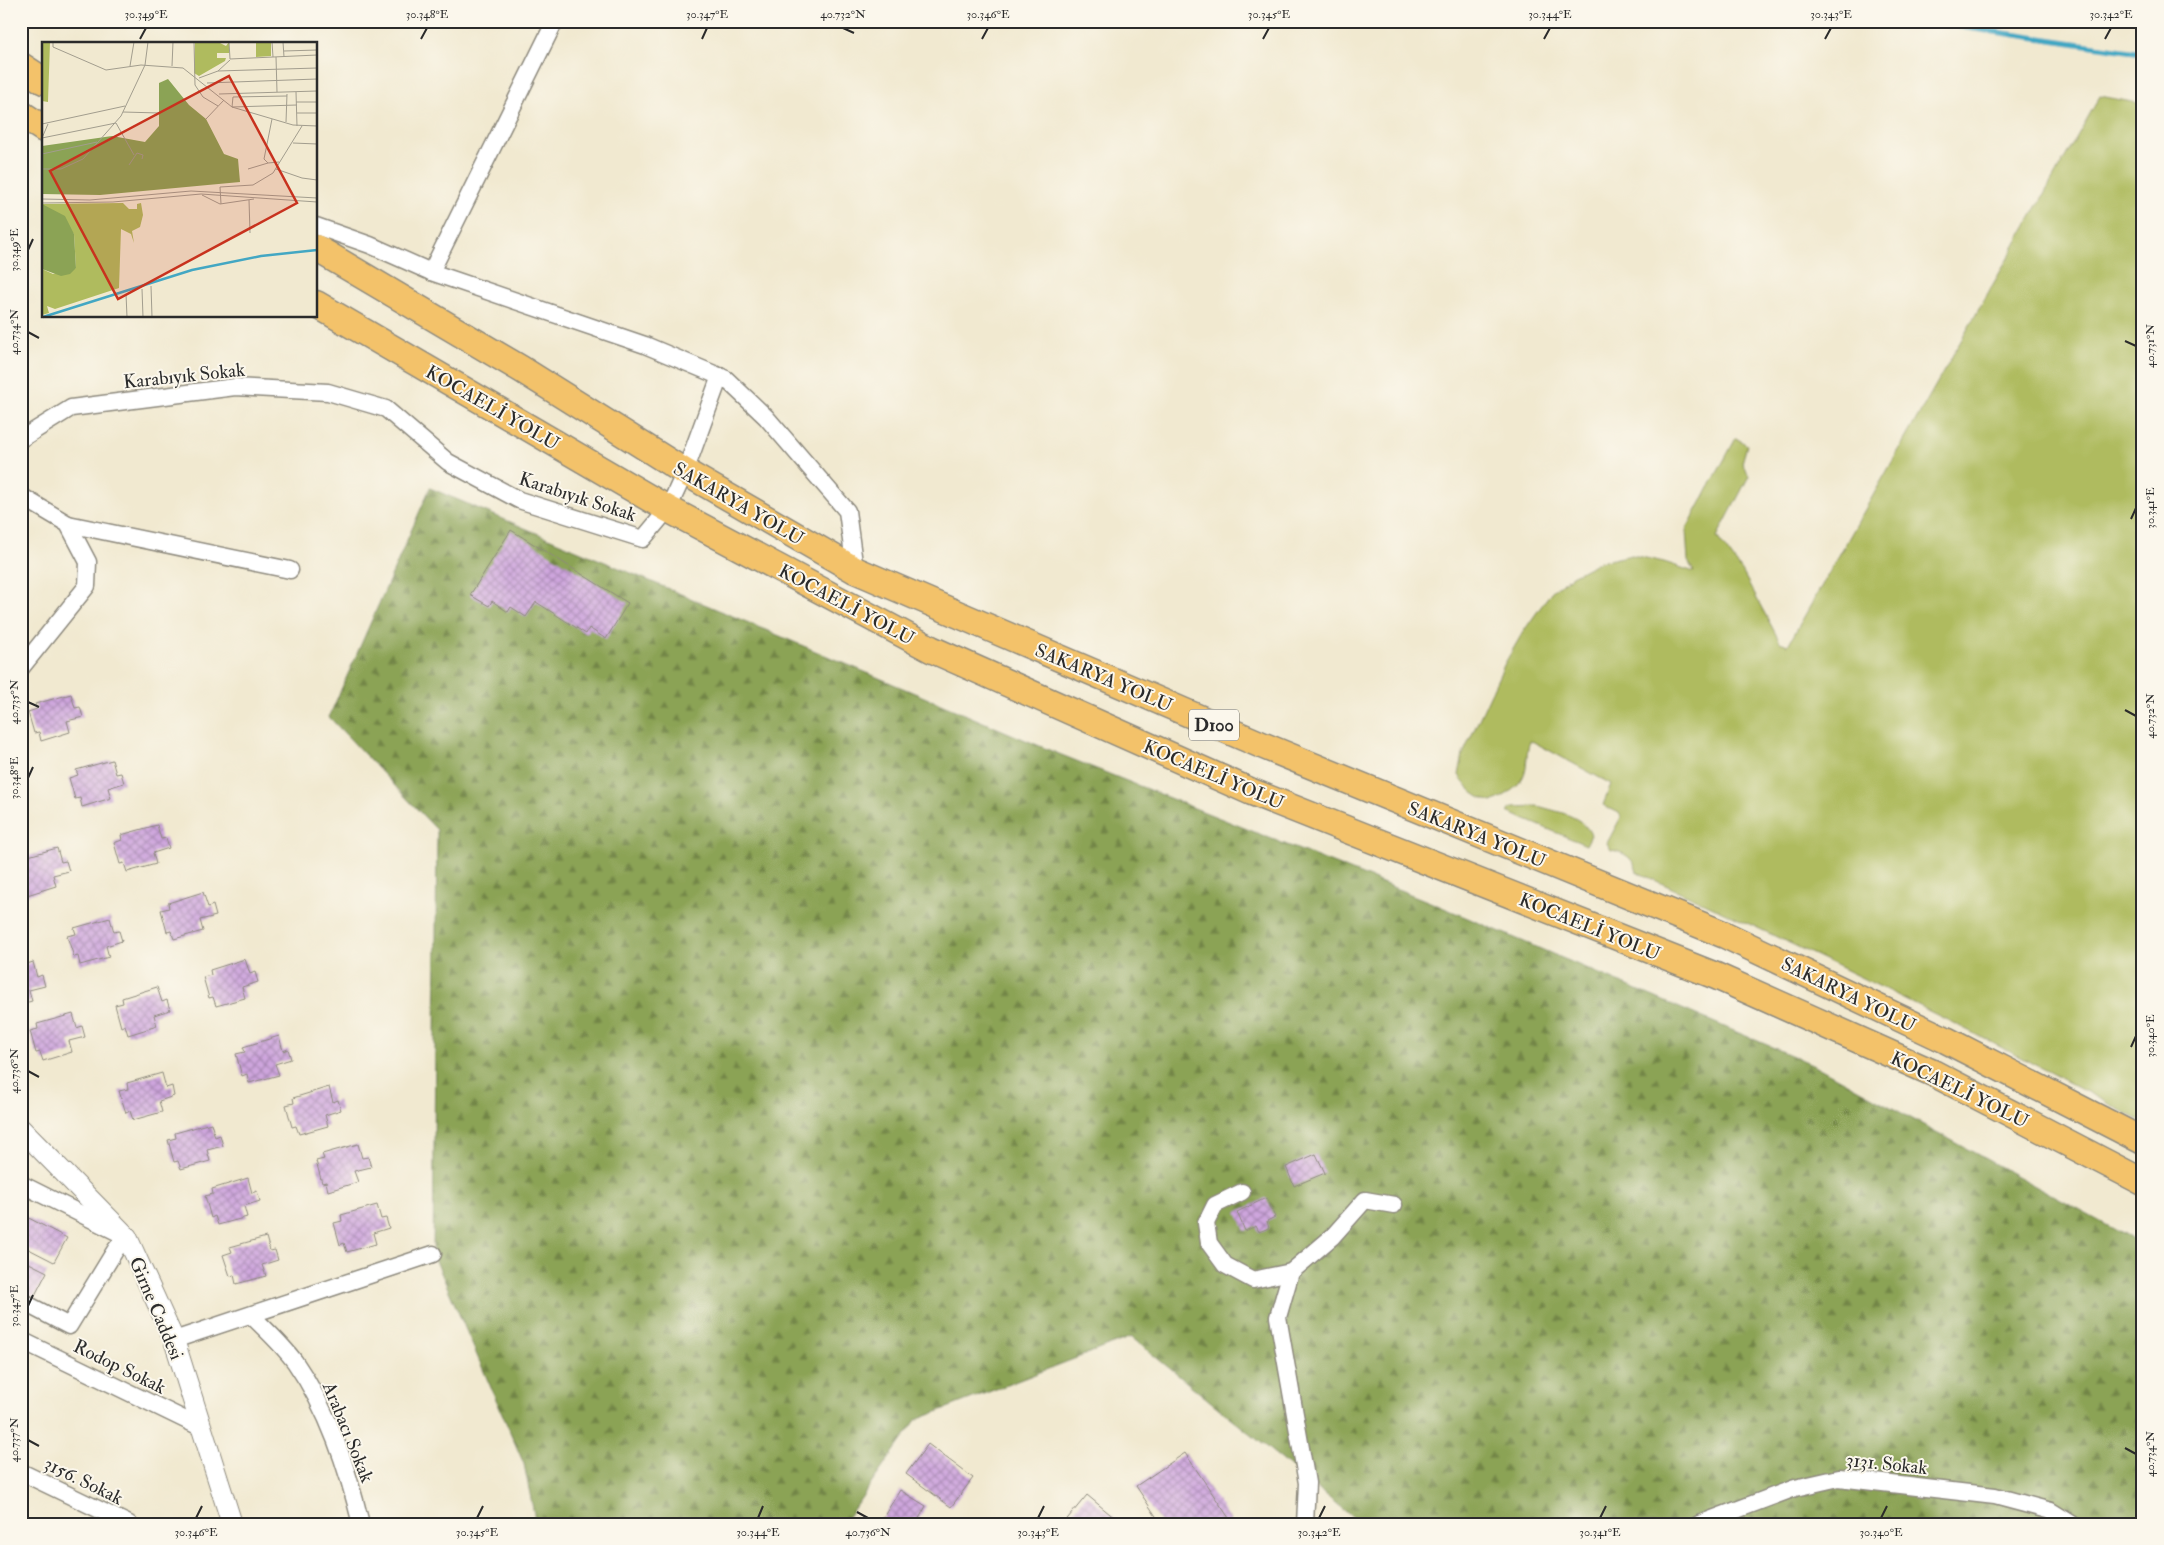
<svg xmlns="http://www.w3.org/2000/svg" width="2164" height="1545" viewBox="0 0 2164 1545" font-family="'IM FELL Double Pica',serif">
<style>
.grass{fill:#afbb5e;stroke:#6d7344}
.forest{fill:url(#forest-firs);stroke:#5b6740}
.lines{fill:none;stroke-linecap:round;stroke-linejoin:round}
.stream{stroke:#43a7c3;stroke-width:5.5}
.building{fill:url(#building-cross-hatch)}
.minor-casing{stroke:#8e8a7e;stroke-width:19}
.tertiary-casing{stroke:#8e8a7e;stroke-width:22}
.trunk-casing{stroke:#8e8a7e;stroke-width:29}
.minor{stroke:#fff;stroke-width:16}
.tertiary{stroke:#fff;stroke-width:20}
.trunk{stroke:#f3c26a;stroke-width:26}
.ticks{fill:none;stroke:#2b2b2b;stroke-width:2}
.labels{text-anchor:middle;stroke-width:4;stroke-linejoin:round;paint-order:stroke}
.shield{fill:#fbf7ec;stroke:#696865;stroke-width:1}
.shield-label{font-size:18px;font-weight:bold;fill:#2b2b2b}
.street-label{font-size:19px;fill:#2b2b2b;stroke:#fbf7ec}
.inset-river{fill:none;stroke:#43a7c3;stroke-width:2.5}
.inset-road{fill:none;stroke:#a29d8e;stroke-width:1}
.view{fill:#c8321e;fill-opacity:0.15;stroke:#c8321e;stroke-width:2.5}
.inset-edge{fill:none;stroke:#2b2b2b;stroke-width:2.5}
.neatline{fill:none;stroke:#2b2b2b;stroke-width:2}
.ticks-label{font-size:12px;text-anchor:middle;fill:#2b2b2b}
</style>
<defs>
<pattern id="forest-firs" width="22" height="20" patternUnits="userSpaceOnUse" patternTransform="scale(1.25)"><rect width="22" height="20" fill="#8ba355"/><path d="M5 1l3.5 6h-7zM16 11l3.5 6h-7z" fill="#728547"/></pattern>
<pattern id="building-cross-hatch" width="8" height="8" patternUnits="userSpaceOnUse" patternTransform="scale(1.25)"><rect width="8" height="8" fill="#cea5dd"/><path d="M0 0l8 8M0 8l8-8" fill="none" stroke="#a787b3"/></pattern>
</defs>
<rect width="100%" height="100%" fill="#fbf7ec"/>
<filter id="ink" filterUnits="userSpaceOnUse"><feTurbulence type="fractalNoise" baseFrequency=".02" numOctaves="2"/><feDisplacementMap in="SourceGraphic" scale="10" xChannelSelector="R" yChannelSelector="G"/><feConvolveMatrix kernelMatrix="1 2 1 2 8 2 1 2 1" color-interpolation-filters="sRGB"/></filter>
<filter id="wash" filterUnits="userSpaceOnUse"><feTurbulence type="fractalNoise" baseFrequency=".0096" numOctaves="4" result="noise"/><feDisplacementMap in="SourceGraphic" scale="20" xChannelSelector="R" yChannelSelector="G"/><feGaussianBlur stdDeviation="1.12" result="paint"/><feColorMatrix in="noise" values="0 0 0 0 0 0 0 0 0 0 0 0 0 0 0 0 0 1.4 0 .05"/><feComposite in="paint" operator="in"/></filter>
<g filter="url(#wash)">
<rect width="100%" height="100%" fill="#f1e9d0"/>
<g class="grass">
<path d="M 2100,96 L 2143,104 L 2143,1122 C 1977,1032 1808,950 1637,872 C 1634,858 1624,852 1611,850 L 1607,843 L 1621,817 L 1619,813 L 1603,805 L 1611,784 L 1530,740 C 1527,749 1527,758 1526,768 C 1523,785 1506,796 1492,802 C 1475,797 1468,790 1459,775 L 1463,754 L 1505,663 L 1523,632 L 1552,591 L 1572,576 L 1599,562 L 1632,555 L 1664,562 L 1694,572 L 1688,561 L 1686,530 L 1736,438 L 1747,445 L 1742,463 L 1749,476 L 1717,537 L 1742,571 L 1780,642 L 1788,645 Z"/>
<path d="M 1538,806 C 1557,812 1583,815 1591,835 L 1586,845 L 1507,812 L 1513,807 Z"/>
</g>
<polygon class="forest" points="430,488 1054,752 1430,902 1812,1064 2143,1245 2143,1524 1361,1524 1131,1337 916,1420 843,1524 536,1524 524,1464 433,1254 437,830 329,717"/>
<g class="lines">
<polyline class="stream" points="1919,21 2143,53"/>
</g>
<g id="blocks">
<g class="building">
<polygon points="511,530 628,603 606,639 589,628 586,634 536,602 526,617 511,607 508,612 492,601 489,606 470,595"/>
<polygon points="71,694 75,708 80,707 83,717 67,721 70,732 41,741 39,732 34,733 28,712 37,709 35,704"/>
<polygon points="112,760 116,774 121,773 124,783 108,788 111,798 82,807 80,798 75,799 69,778 78,775 76,770"/>
<polygon points="157,825 161,839 166,838 169,848 153,853 156,864 127,872 124,863 120,864 114,843 122,840 121,835"/>
<polygon points="57,848 61,862 66,861 69,871 53,875 56,886 27,895 25,886 21,887 21,858"/>
<polygon points="203,892 208,907 213,905 216,916 200,920 203,931 174,939 171,931 167,932 161,910 169,908 168,903"/>
<polygon points="110,918 114,932 119,931 122,941 106,946 109,957 80,965 78,956 74,957 67,936 76,934 74,928"/>
<polygon points="245,959 250,974 255,972 258,982 242,987 245,998 216,1006 213,997 209,998 203,977 211,975 210,970"/>
<polygon points="33,962 37,977 42,975 45,986 29,990 32,1001 21,1004 21,966"/>
<polygon points="157,987 162,1002 167,1000 170,1010 154,1015 157,1026 128,1035 125,1025 121,1027 115,1005 123,1003 122,998"/>
<polygon points="73,1014 77,1028 82,1026 85,1037 69,1041 72,1052 43,1061 40,1052 36,1053 30,1031 38,1029 37,1024"/>
<polygon points="279,1036 283,1051 288,1049 291,1059 275,1064 279,1075 249,1083 247,1074 242,1076 236,1054 245,1052 243,1047"/>
<polygon points="162,1073 166,1088 172,1086 174,1096 159,1101 162,1112 133,1120 130,1111 126,1113 119,1091 128,1089 127,1083"/>
<polygon points="329,1087 333,1102 338,1100 341,1110 325,1115 328,1126 299,1134 296,1126 292,1127 286,1105 294,1103 293,1098"/>
<polygon points="211,1123 215,1137 220,1135 223,1146 207,1150 210,1161 181,1169 178,1161 174,1162 168,1140 176,1138 175,1133"/>
<polygon points="358,1144 362,1158 368,1157 371,1167 354,1171 358,1182 328,1191 326,1182 322,1183 316,1161 324,1159 322,1154"/>
<polygon points="1316,1154 1325,1173 1294,1186 1286,1167"/>
<polygon points="248,1178 252,1193 257,1191 260,1201 244,1206 247,1217 218,1225 215,1216 211,1218 205,1196 213,1194 212,1189"/>
<polygon points="1266,1198 1275,1217 1267,1221 1269,1228 1259,1232 1256,1226 1245,1231 1237,1212"/>
<polygon points="377,1205 381,1219 386,1218 389,1228 373,1233 376,1244 347,1252 344,1243 340,1245 334,1223 342,1221 341,1215"/>
<polygon points="21,1214 67,1238 54,1262 21,1245"/>
<polygon points="266,1237 270,1251 275,1250 278,1260 262,1265 266,1276 236,1284 234,1275 230,1276 223,1255 232,1252 230,1247"/>
<polygon points="21,1259 47,1272 34,1297 21,1290"/>
<polygon points="928,1444 973,1478 951,1507 906,1474"/>
<polygon points="1185,1453 1231,1521 1227,1524 1161,1524 1136,1486"/>
<polygon points="900,1490 926,1506 916,1524 885,1524 881,1521"/>
<polygon points="1087,1495 1122,1524 1063,1524"/>
</g>
</g>
</g>
<g filter="url(#ink)">
<use href="#blocks" fill-opacity="0" stroke="#8e8a7e" stroke-width="1"/>
<g class="lines">
<g class="minor-casing">
<g id="minor">
<polyline points="316,226 370,245 431,272 645,345 726,379 766,417 847,511 855,570"/>
<polyline points="431,272 555,21"/>
<polyline points="21,439 71,408 235,387 328,392 386,409 448,462 519,500 643,539 668,509 685,472 720,376"/>
<polyline points="21,496 68,524 88,562 87,586 21,668"/>
<polyline points="68,524 290,570"/>
<polyline points="21,1184 127,1237 116,1249 69,1326 21,1301"/>
<polyline points="1242,1192 1215,1205 1206,1223 1209,1243 1225,1265 1253,1280 1291,1272 1332,1237 1365,1200 1394,1205"/>
<polyline points="1291,1272 1278,1317 1307,1483 1305,1524"/>
<path d="M 251,1315 C 266,1330 282,1344 295,1362 C 329,1411 347,1467 361,1524"/>
<polyline points="21,1340 202,1428"/>
<polyline points="174,1340 433,1254"/>
<polyline points="21,1472 129,1524"/>
<polyline points="1699,1524 1795,1488 1839,1478 1995,1496 2051,1511 2072,1524"/>
</g>
</g>
<g class="tertiary-casing">
<polyline id="tertiary" points="21,1129 127,1237 174,1340 232,1524"/>
</g>
<g class="trunk-casing">
<g id="trunk">
<polyline points="21,66 44,81"/>
<polyline points="21,114 44,129"/>
<polyline points="316,248 521,369 685,472 855,570 1264,746 1725,935 1946,1040 2143,1141"/>
<polyline points="316,304 668,509 931,649 1252,792 1716,976 1933,1073 2143,1182"/>
</g>
</g>
<use href="#minor" class="minor"/>
<use href="#tertiary" class="tertiary"/>
<use href="#trunk" class="trunk"/>
</g>
</g>
<path class="ticks" d="M 843,28 L 854,33M 140,39 L 146,28M 421,39 L 427,28M 702,39 L 707,28M 982,39 L 988,28M 1263,39 L 1269,28M 1544,39 L 1550,28M 1825,39 L 1831,28M 2105,39 L 2111,28M 28,250 L 33,239M 28,332 L 39,338M 2125,341 L 2136,346M 2131,519 L 2136,508M 28,702 L 39,707M 2125,710 L 2136,716M 28,778 L 33,767M 2131,1047 L 2136,1036M 28,1071 L 39,1077M 28,1306 L 33,1295M 28,1440 L 39,1446M 2125,1448 L 2136,1454M 857,1512 L 868,1518M 196,1518 L 202,1506M 477,1518 L 483,1506M 758,1518 L 763,1506M 1038,1518 L 1044,1506M 1319,1518 L 1325,1506M 1600,1518 L 1606,1506M 1881,1518 L 1887,1506"/>
<g class="labels">
<rect class="shield" x="1189" y="709.5" width="50" height="31" rx="4"/>
<g class="shield-label">
<text x="1214" y="731">D100</text>
</g>
<g class="street-label">
<text transform="translate(184 375) rotate(-6)" y="7">Karabıyık Sokak</text>
<text transform="translate(493 407) rotate(30)" y="7">KOCAELİ YOLU</text>
<text transform="translate(578 496) rotate(18)" y="7">Karabıyık Sokak</text>
<text transform="translate(739 503) rotate(30)" y="7">SAKARYA YOLU</text>
<text transform="translate(847 604) rotate(28)" y="7">KOCAELİ YOLU</text>
<text transform="translate(1104 677) rotate(23)" y="7">SAKARYA YOLU</text>
<text transform="translate(1214 774) rotate(23)" y="7">KOCAELİ YOLU</text>
<text transform="translate(1477 834) rotate(22)" y="7">SAKARYA YOLU</text>
<text transform="translate(1590 926) rotate(22)" y="7">KOCAELİ YOLU</text>
<text transform="translate(1849 994) rotate(26)" y="7">SAKARYA YOLU</text>
<text transform="translate(1960 1089) rotate(26)" y="7">KOCAELİ YOLU</text>
<text transform="translate(157 1308) rotate(67)" y="7">Girne Caddesi</text>
<text transform="translate(120 1366) rotate(26)" y="7">Rodop Sokak</text>
<text transform="translate(349 1432) rotate(68)" y="7">Arabacı Sokak</text>
<text transform="translate(1887 1463) rotate(6)" y="7">3131. Sokak</text>
<text transform="translate(84 1480) rotate(26)" y="7">3156. Sokak</text>
</g>
</g>
<g transform="translate(42 42)">
<rect width="275" height="275" fill="#f1e9d0"/>
<path d="M 0,0 L 8,0 L 6,60 L 0,59 ZM 153,0 L 176,0 L 184,4 L 187,0 L 187,11 L 175,11 L 175,16 L 184,16 L 183,19 L 157,34 L 152,31 ZM 81,161 L 87,167 L 95,167 L 95,162 L 99,161 L 101,173 L 98,185 L 90,189 L 92,201 L 89,192 L 79,187 L 77,246 L 13,267 L 5,264 L 7,271 L 0,273 L 0,227 L 11,232 L 34,226 L 32,192 L 0,162 Z" fill="#afbb5e"/>
<path d="M 126,37 L 147,63 L 164,77 L 182,112 L 196,117 L 198,140 L 58,153 L 0,152 L 0,104 L 70,94 L 103,100 L 117,84 L 117,41 ZM 0,162 L 23,174 L 32,192 L 34,226 L 28,232 L 19,234 L 0,227 Z" fill="#8ba355"/>
<path d="M 214,0 L 229,0 L 229,14 L 214,15 Z" fill="#afbb5e"/>
<path class="inset-river" d="M 1,275 L 150,228 L 219,214 L 275,208"/>
<path class="inset-road" d="M 11,0 L 11,5 L 64,28 L 99,23 L 141,26 L 190,65 L 251,83 L 275,84M 152,0 L 153,43 L 161,55 L 176,64M 187,0 L 188,17M 230,0 L 231,15M 241,0 L 242,15M 242,9 L 275,8M 234,15 L 235,50M 188,17 L 275,13M 103,23 L 106,0M 88,24 L 92,0M 130,24 L 131,0M 176,29 L 275,26M 157,36 L 176,29 L 188,18M 165,41 L 275,37M 254,50 L 255,84M 177,52 L 275,49M 245,54 L 191,55 L 190,65 L 255,63M 254,60 L 275,60M 81,70 L 117,71M 255,71 L 275,71M 164,77 L 182,58M 230,77 L 222,117 L 226,121 L 237,120M 244,80 L 245,52M 0,82 L 83,64M 0,96 L 74,81 L 92,113M 0,96 L 6,82M 251,101 L 275,102M 0,112 L 55,100M 87,123 L 95,111 L 101,113 L 100,117M 0,127 L 19,127 L 41,117 L 79,74 L 103,23M 206,127 L 226,121M 234,127 L 260,136 L 275,138M 160,153 L 178,162 L 212,157M 0,157 L 48,158 L 149,149 L 275,156M 207,158 L 208,191M 0,161 L 71,160 L 159,152 L 275,160M 179,162 L 178,145 L 211,143 L 231,131 L 260,84M 109,244 L 110,275M 100,247 L 101,275M 84,252 L 85,275"/>
<path class="view" d="M 187,34 L 255,161 L 76,257 L 8,129 Z"/>
<rect width="275" height="275" class="inset-edge"/>
</g>
<rect width="2164" height="1545" fill="none" stroke="#fbf7ec" stroke-width="55"/>
<rect x="28" y="28" width="2108" height="1490" class="neatline"/>
<g class="ticks-label">
<text x="146" y="18">30.349°E</text>
<text x="427" y="18">30.348°E</text>
<text x="707" y="18">30.347°E</text>
<text x="843" y="18">40.732°N</text>
<text x="988" y="18">30.346°E</text>
<text x="1269" y="18">30.345°E</text>
<text x="1550" y="18">30.344°E</text>
<text x="1831" y="18">30.343°E</text>
<text x="2111" y="18">30.342°E</text>
<text transform="translate(14 250) rotate(-90)" y="4">30.349°E</text>
<text transform="translate(14 332) rotate(-90)" y="4">40.734°N</text>
<text transform="translate(2150 346) rotate(-90)" y="4">40.731°N</text>
<text transform="translate(2150 508) rotate(-90)" y="4">30.341°E</text>
<text transform="translate(14 702) rotate(-90)" y="4">40.735°N</text>
<text transform="translate(2150 716) rotate(-90)" y="4">40.732°N</text>
<text transform="translate(14 778) rotate(-90)" y="4">30.348°E</text>
<text transform="translate(2150 1036) rotate(-90)" y="4">30.340°E</text>
<text transform="translate(14 1071) rotate(-90)" y="4">40.736°N</text>
<text transform="translate(14 1306) rotate(-90)" y="4">30.347°E</text>
<text transform="translate(14 1440) rotate(-90)" y="4">40.737°N</text>
<text transform="translate(2150 1454) rotate(-90)" y="4">40.734°N</text>
<text x="196" y="1536">30.346°E</text>
<text x="477" y="1536">30.345°E</text>
<text x="758" y="1536">30.344°E</text>
<text x="868" y="1536">40.736°N</text>
<text x="1038" y="1536">30.343°E</text>
<text x="1319" y="1536">30.342°E</text>
<text x="1600" y="1536">30.341°E</text>
<text x="1881" y="1536">30.340°E</text>
</g>
</svg>
